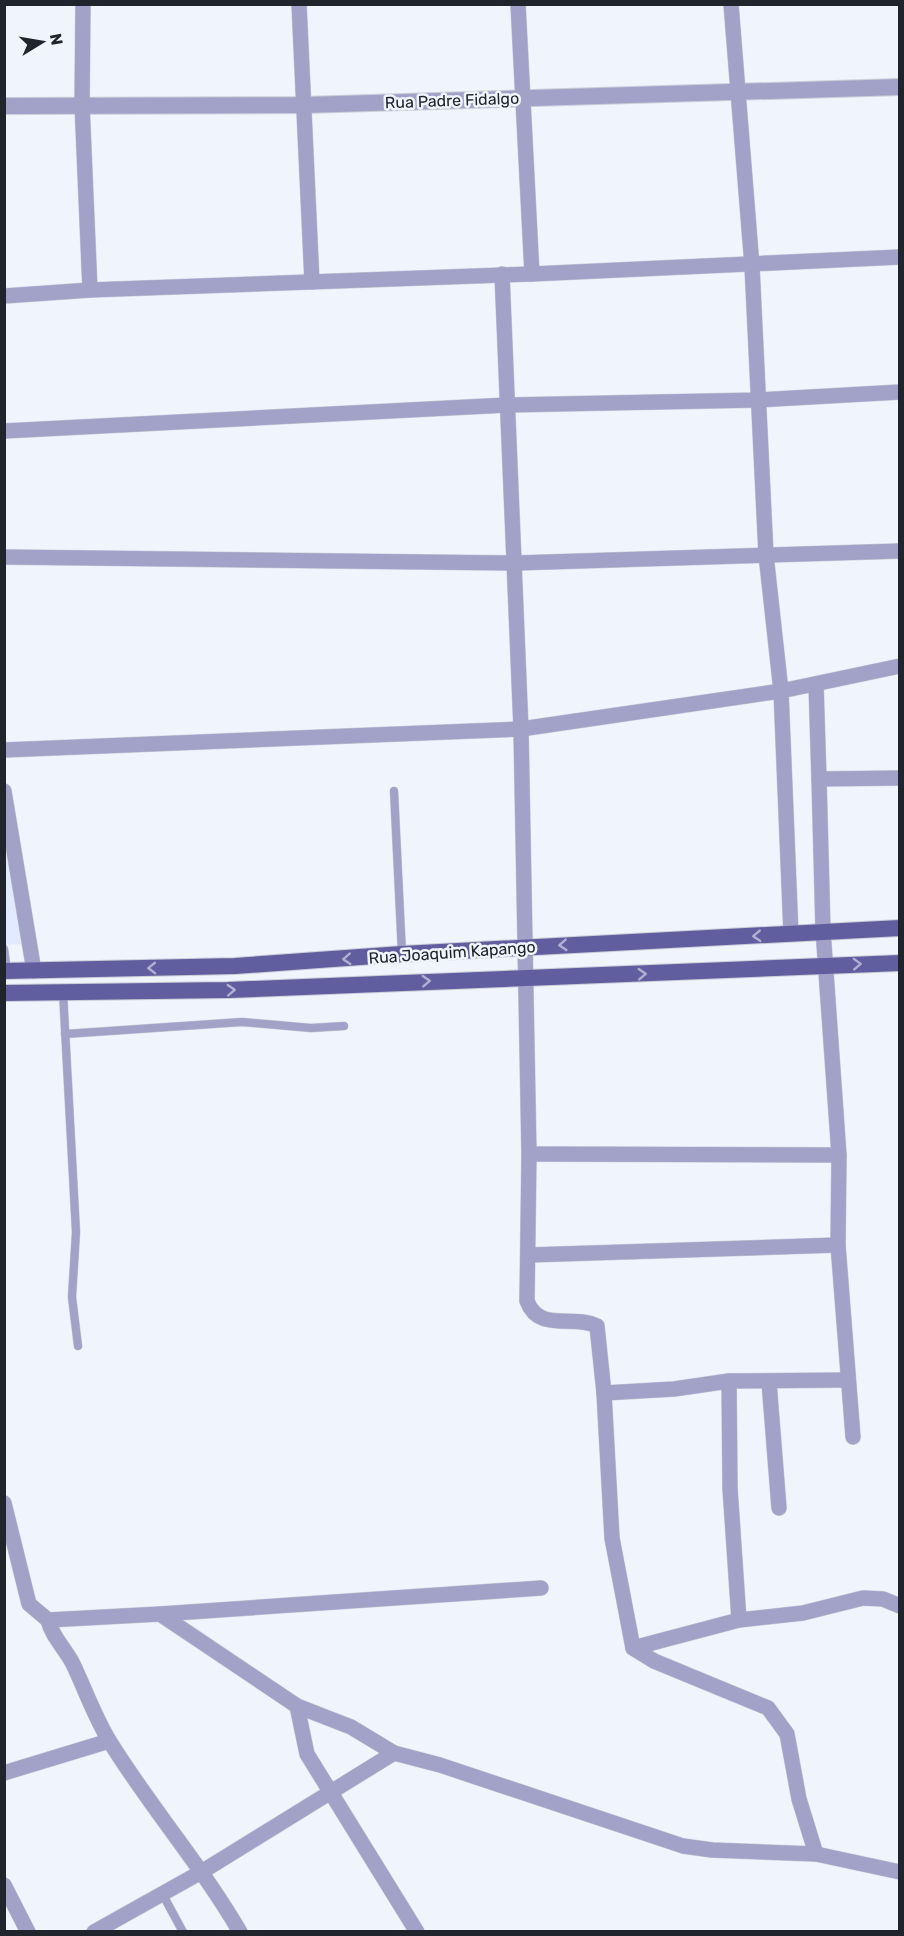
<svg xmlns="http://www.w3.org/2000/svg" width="904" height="1936" viewBox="0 0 904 1936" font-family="Rubik,sans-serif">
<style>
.built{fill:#e2ebfd}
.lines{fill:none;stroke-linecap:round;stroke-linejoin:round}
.service-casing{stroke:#cacfd7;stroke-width:9}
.minor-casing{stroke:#cacfd7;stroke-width:16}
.tertiary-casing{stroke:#cacfd7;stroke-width:18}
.primary-casing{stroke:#cacfd7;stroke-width:18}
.service{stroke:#a2a2c8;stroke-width:8}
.minor{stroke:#a2a2c8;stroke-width:15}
.tertiary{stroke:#a2a2c8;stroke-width:16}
.primary{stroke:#615e9f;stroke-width:16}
.oneway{stroke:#afb0d3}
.labels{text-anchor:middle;stroke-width:5;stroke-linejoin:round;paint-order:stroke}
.street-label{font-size:16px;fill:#20242c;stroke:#eff4fd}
</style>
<rect width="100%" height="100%" fill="#eff4fd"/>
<polygon class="built" points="20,842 28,944 5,945 4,843"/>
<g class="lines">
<g class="service-casing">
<g id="service">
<polyline points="394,791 402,954"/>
<polyline points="4,949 7,971"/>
<polyline points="63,992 76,1232 72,1297 78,1346"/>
<polyline points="65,1034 242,1022 311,1028 344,1026"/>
<polyline points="163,1895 183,1932"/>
</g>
</g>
<g class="minor-casing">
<g id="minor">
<polyline points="83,4 82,104 90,290"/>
<polyline points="299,4 312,282"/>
<polyline points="518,4 532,274"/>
<polyline points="731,4 752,266 766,555 781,691 791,934"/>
<path d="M 502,274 L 521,729 L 529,1154 L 527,1301 C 539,1333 573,1314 597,1326 L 604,1393 L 674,1389 L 729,1381 L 847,1380"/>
<polyline points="4,296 90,290 532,274 900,257"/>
<polyline points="4,431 507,405 758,400 900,392"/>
<polyline points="4,557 516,563 900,551"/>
<polyline points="816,684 819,779"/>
<polyline points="4,750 521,729 781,691 900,666"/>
<polyline points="4,791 34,971"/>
<polyline points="529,1154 839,1155"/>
<polyline points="529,1255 838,1245"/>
<polyline points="729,1381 730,1488 739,1620"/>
<polyline points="769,1382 779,1508"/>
<polyline points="604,1393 612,1538 633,1648 654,1661 768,1708 787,1734 799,1799 816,1854"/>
<polyline points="853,1437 838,1245 839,1155 823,930 819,779 900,778"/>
<polyline points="4,1503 29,1604 48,1620 160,1614 297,1706 351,1727 394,1753 440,1765 683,1846 712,1850 816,1854 900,1872"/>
<polyline points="160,1614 541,1588"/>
<path d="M 48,1620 C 52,1637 65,1648 73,1664 C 85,1689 95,1718 110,1742 C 151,1808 201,1865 240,1932"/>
<polyline points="633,1648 739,1620 803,1613 863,1598 883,1599 900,1606"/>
<polyline points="297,1706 307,1754 417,1932"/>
<polyline points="4,1773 109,1741"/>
<polyline points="4,1885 28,1932"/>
<polyline points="94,1932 203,1871 394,1753"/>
</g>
</g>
<g class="tertiary-casing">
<polyline id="tertiary" points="4,106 305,105 900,87"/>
</g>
<g class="primary-casing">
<g id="primary">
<polyline points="4,971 235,966 402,954 900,928"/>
<polyline points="4,993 228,990 900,963"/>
</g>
</g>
<use href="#service" class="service"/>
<use href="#minor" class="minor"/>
<use href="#tertiary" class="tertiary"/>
<use href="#primary" class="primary"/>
</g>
<defs><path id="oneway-chevron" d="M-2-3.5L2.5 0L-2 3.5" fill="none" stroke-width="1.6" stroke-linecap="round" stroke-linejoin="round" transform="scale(1.5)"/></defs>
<g class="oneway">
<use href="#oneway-chevron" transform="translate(757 936) rotate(177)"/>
<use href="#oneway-chevron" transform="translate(563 945) rotate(176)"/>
<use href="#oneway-chevron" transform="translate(347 959) rotate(177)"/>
<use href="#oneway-chevron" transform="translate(857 964) rotate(-2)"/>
<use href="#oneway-chevron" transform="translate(152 968) rotate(179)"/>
<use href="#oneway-chevron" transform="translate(642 974) rotate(-3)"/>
<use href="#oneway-chevron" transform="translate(426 981) rotate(-3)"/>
<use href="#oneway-chevron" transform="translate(231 990) rotate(-3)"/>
</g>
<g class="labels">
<g class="street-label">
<text transform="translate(452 100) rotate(-2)" y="6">Rua Padre Fidalgo</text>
<text transform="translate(452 952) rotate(-4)" y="6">Rua Joaquim Kapango</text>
</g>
</g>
<rect width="904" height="1936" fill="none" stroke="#20242c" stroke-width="12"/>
<g transform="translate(42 42) rotate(79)" stroke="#eff4fd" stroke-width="4.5" paint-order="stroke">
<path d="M0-4.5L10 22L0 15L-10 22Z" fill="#20242c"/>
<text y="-9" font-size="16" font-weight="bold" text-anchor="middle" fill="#20242c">N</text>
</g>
</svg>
